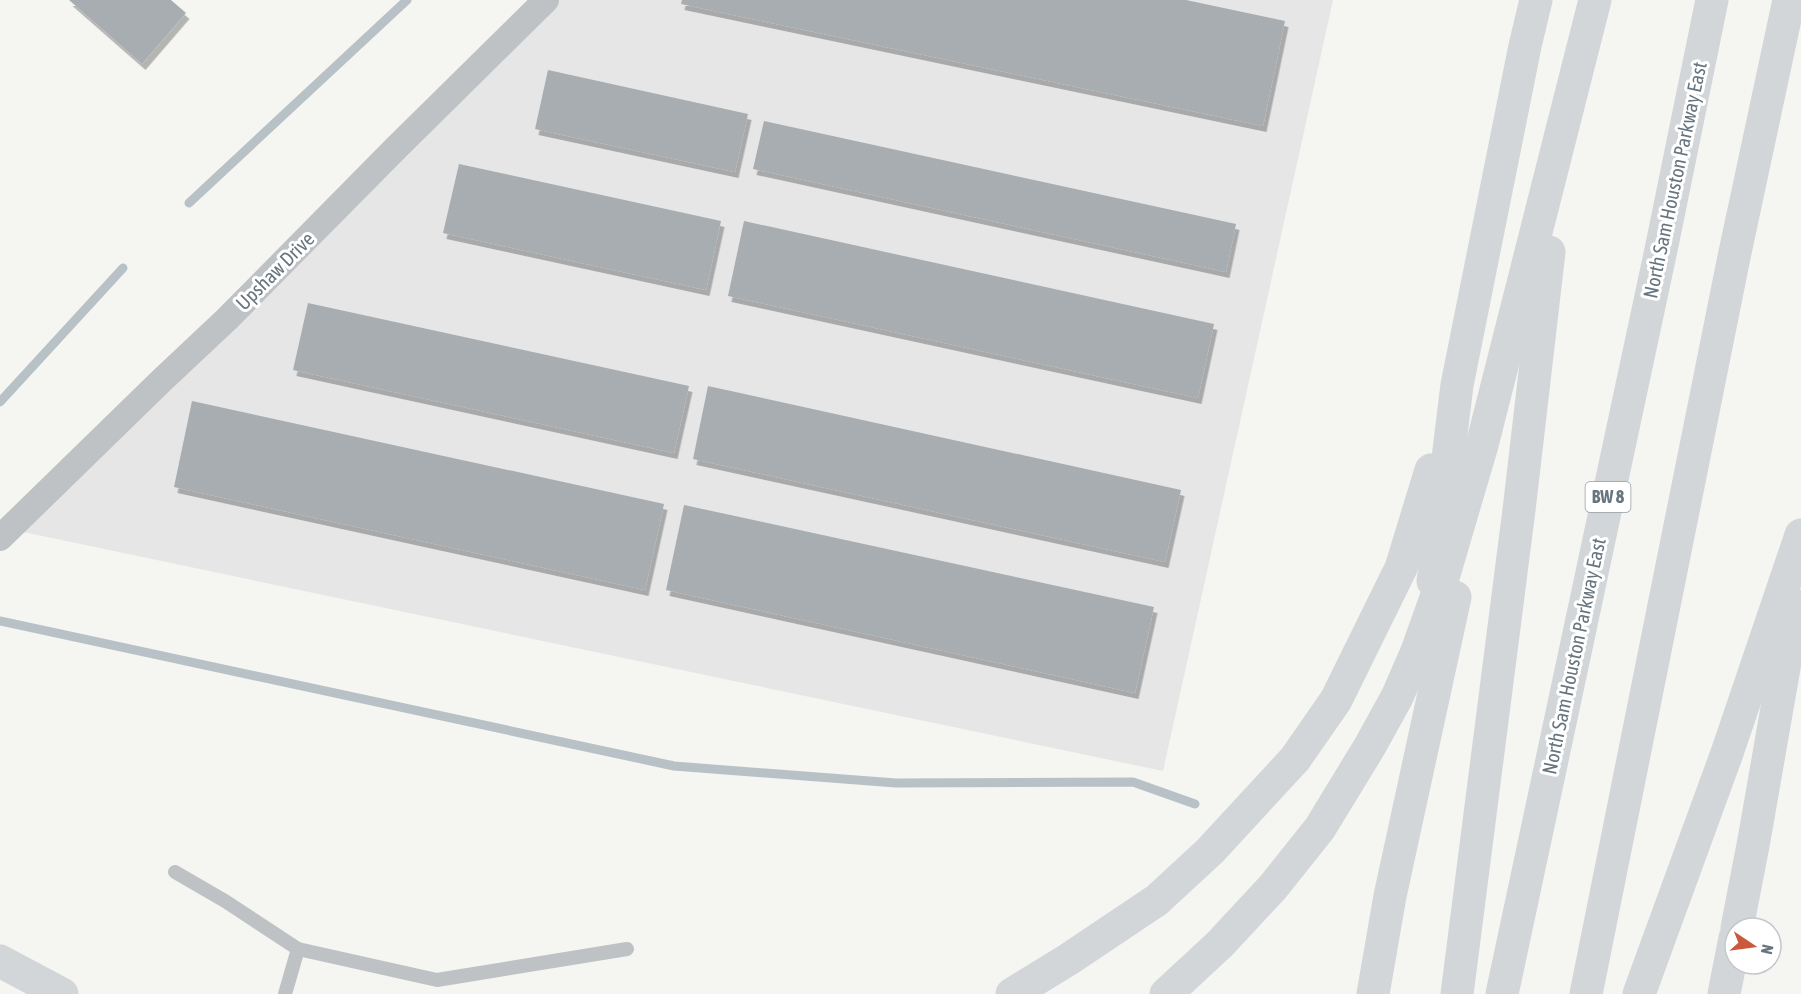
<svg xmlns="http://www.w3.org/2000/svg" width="1801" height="994" viewBox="0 0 1801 994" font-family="'Asap Condensed',sans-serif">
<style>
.built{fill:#e5e6e5}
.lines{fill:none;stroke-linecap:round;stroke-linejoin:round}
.stream{stroke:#b8c1c5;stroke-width:9}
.building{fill:#a7adb1;filter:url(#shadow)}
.service{stroke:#bfc2c5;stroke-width:14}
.minor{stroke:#bfc2c5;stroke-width:26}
.secondary{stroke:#d2d6d9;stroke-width:33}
.motorway{stroke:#d2d6d9;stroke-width:33}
.labels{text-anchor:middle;stroke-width:6;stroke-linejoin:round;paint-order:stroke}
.shield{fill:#fff;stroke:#959ea5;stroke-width:1.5}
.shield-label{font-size:18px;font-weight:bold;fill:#68757f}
.street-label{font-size:20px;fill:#68757f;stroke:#fff}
</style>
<defs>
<filter id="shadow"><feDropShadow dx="3.5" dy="6" stdDeviation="0" flood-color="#0004"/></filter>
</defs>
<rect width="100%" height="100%" fill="#f5f5f2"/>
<polygon class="built" points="547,0 1333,0 1163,771 9,529"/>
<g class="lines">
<g class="stream">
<polyline points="189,203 407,0"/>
<polyline points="0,402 123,268"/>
<polyline points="0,621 674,766 896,783 1133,782 1195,804"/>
</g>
</g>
<g class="building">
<polygon points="69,0 171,0 186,13 142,64"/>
<polygon points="682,0 1186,0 1285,21 1263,126 681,4"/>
<polygon points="548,70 748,114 735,172 535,129"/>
<polygon points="764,121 1236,224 1226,272 753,169"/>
<polygon points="459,164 721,221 706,290 443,233"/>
<polygon points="744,221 1214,324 1198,398 728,296"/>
<polygon points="308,303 689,386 674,453 293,370"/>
<polygon points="708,386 1181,490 1165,562 693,459"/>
<polygon points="192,401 664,504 645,590 174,487"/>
<polygon points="684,505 1154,607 1135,693 666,590"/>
</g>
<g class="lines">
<g class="service">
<polyline points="175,872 225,901 298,949"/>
<polyline points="285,994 298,949 437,980 627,949"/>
</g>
<polyline class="minor" points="0,538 160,382 227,319 395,149 546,0"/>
<g class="secondary">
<polyline points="1433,581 1457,385 1525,46 1536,0"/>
<polyline points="0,961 62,994"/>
<polyline points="1012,994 1069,959 1157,900 1210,851 1295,759 1336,700 1401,568 1431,470"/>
</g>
<g class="motorway">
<polyline points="1737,928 1754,840 1795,605"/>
<polyline points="1166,994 1220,944 1273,887 1320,828 1370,746 1397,697 1417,651 1442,581 1482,445 1595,0"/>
<polyline points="1373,994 1390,896 1455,597"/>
<polyline points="1457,994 1519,510 1549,252"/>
<polyline points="1502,994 1662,245 1712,0"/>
<polyline points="1586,994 1734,257 1789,0"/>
<polyline points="1639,994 1727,753 1801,535"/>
<polyline points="1724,994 1735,938"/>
</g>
</g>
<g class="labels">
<rect class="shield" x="1585.5" y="482" width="45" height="30" rx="4.5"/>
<g class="shield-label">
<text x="1608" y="503">BW 8</text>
</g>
<g class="street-label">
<text transform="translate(1675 180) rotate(-78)" y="7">North Sam Houston Parkway East</text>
<text transform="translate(275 271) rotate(-45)" y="7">Upshaw Drive</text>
<text transform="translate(1574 656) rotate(-78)" y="7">North Sam Houston Parkway East</text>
</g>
</g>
<g transform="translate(1753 946) rotate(103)"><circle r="28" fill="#ffffff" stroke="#c3c8cc" stroke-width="1.5"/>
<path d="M0-4.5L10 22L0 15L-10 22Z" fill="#cb583b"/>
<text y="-9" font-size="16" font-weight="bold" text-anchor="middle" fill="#68757f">N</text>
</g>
</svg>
